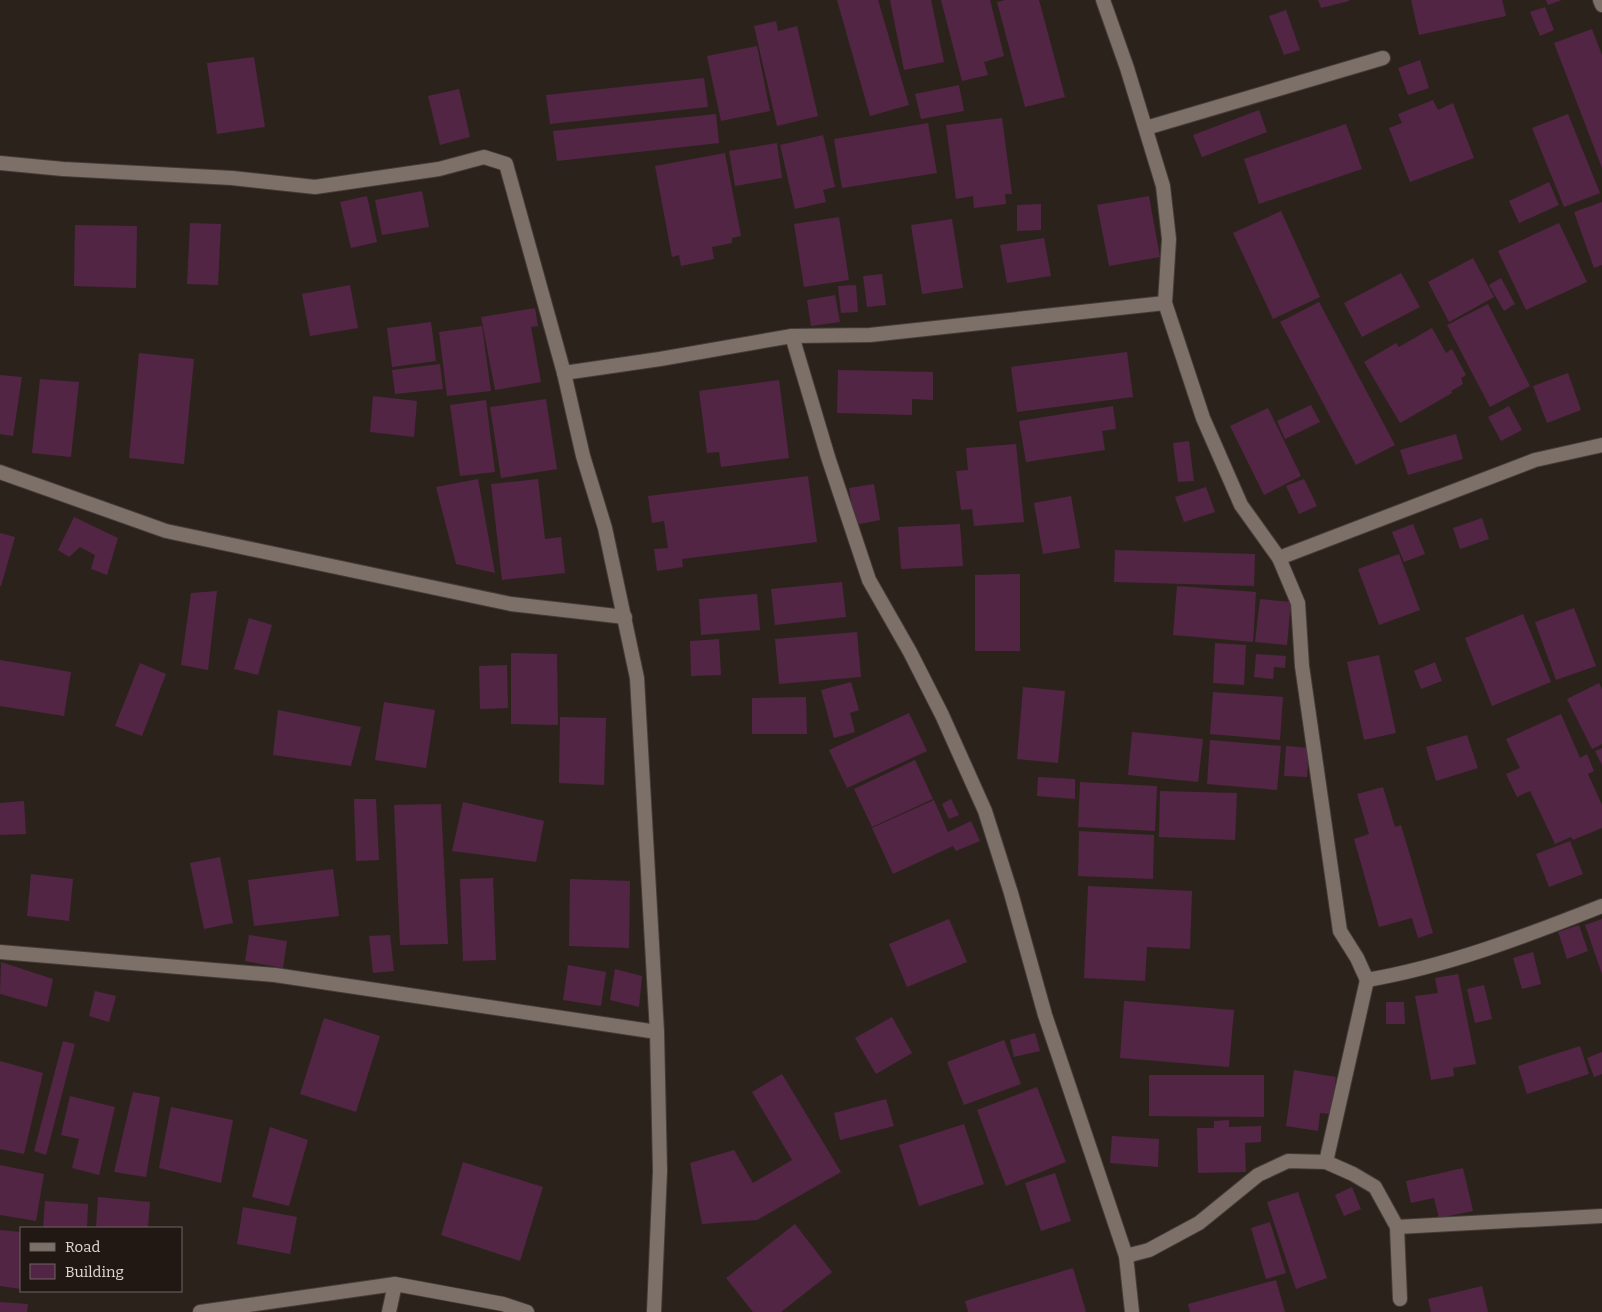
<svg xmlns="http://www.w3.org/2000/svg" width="1602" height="1312" viewBox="0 0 1602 1312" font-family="Bitter,serif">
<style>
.building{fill:#522545}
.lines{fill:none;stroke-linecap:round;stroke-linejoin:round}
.minor-casing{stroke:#453c38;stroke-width:16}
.minor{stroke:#7d7069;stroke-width:14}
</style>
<rect width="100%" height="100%" fill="#2c221c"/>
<g class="building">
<polygon points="837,0 878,0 909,105 870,116"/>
<polygon points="890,0 931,0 944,62 904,70"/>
<polygon points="941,0 990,0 1004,56 984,62 988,75 962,81"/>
<polygon points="1005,0 1039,0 1065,97 1025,107 997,2"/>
<polygon points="1318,0 1349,0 1349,1 1321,8"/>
<polygon points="1411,0 1502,0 1506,16 1419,35"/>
<polygon points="1546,0 1562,0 1548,5"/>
<polygon points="1545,7 1554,30 1540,36 1530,12"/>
<polygon points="1286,10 1300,50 1284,55 1269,16"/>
<polygon points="776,21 778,31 797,26 818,116 777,126 754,26"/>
<polygon points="1592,29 1602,55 1602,168 1554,43"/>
<polygon points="757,46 770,111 721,121 707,56"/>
<polygon points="254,57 265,127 217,134 207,63"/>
<polygon points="1420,60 1429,88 1408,95 1398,68"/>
<polygon points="704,78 708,107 550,124 546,95"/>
<polygon points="959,85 964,111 921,119 915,94"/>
<polygon points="459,89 470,137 440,145 428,96"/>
<polygon points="1433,100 1438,110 1453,103 1474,158 1410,182 1389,128 1402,123 1398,114"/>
<polygon points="1259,110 1267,132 1202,157 1193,135"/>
<polygon points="716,114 719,143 557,161 553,131"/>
<polygon points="1568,114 1600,193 1564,207 1532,128"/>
<polygon points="1002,118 1012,194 1005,194 1006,204 974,208 973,196 956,199 946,125"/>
<polygon points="928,123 937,173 842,188 834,139"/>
<polygon points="1346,124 1362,169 1259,204 1244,159"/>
<polygon points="823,135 835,187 823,190 826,202 795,209 780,145"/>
<polygon points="777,143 782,178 735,186 729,151"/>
<polygon points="725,153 741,236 732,238 732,243 712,247 714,259 681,266 679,255 672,257 655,166"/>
<polygon points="1549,182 1559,205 1519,223 1509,201"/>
<polygon points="422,191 429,227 382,235 375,200"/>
<polygon points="367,196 377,242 351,248 340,202"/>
<polygon points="1149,196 1160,257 1109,266 1097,205"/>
<polygon points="1602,202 1602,265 1594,268 1574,212"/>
<polygon points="1041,204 1041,230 1017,231 1017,205"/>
<polygon points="1281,211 1320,297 1273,319 1233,233"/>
<polygon points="839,217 849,280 804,287 794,224"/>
<polygon points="952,219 963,288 922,294 911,225"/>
<polygon points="190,223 221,224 218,285 187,284"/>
<polygon points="1559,223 1587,282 1526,310 1498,251"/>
<polygon points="75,225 137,226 136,288 74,286"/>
<polygon points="1044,238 1051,276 1007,283 1000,245"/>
<polygon points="1473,258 1494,297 1449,322 1428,282"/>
<polygon points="1401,273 1420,307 1362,337 1344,303"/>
<polygon points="882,274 886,305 867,307 863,276"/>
<polygon points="1501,278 1515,304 1504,311 1489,285"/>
<polygon points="350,285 358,328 310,336 302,294"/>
<polygon points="856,285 858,312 841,313 838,286"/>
<polygon points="835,295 840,322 811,326 807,300"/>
<polygon points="1319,302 1395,445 1356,465 1280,322"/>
<polygon points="1488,304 1530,386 1490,407 1447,325"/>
<polygon points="535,308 538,326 531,327 541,382 495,390 481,317"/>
<polygon points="431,322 436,361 392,367 387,328"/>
<polygon points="482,326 491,391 447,396 439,332"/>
<polygon points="1432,328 1446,353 1452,349 1466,375 1461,378 1463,384 1451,391 1452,393 1400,423 1364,362 1396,343 1399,347"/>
<polygon points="1127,352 1133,397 1017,412 1011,367"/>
<polygon points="139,353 194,359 184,464 129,458"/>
<polygon points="440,364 443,389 395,394 392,370"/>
<polygon points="838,370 933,372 933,400 912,399 912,415 837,413"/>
<polygon points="1568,373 1581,410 1547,423 1533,386"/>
<polygon points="0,375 22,377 13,436 0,434"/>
<polygon points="40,379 79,382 71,457 32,453"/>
<polygon points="779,380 789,458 721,467 719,452 707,453 699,391"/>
<polygon points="373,396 417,401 414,437 370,432"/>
<polygon points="546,399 557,469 501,478 490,407"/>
<polygon points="486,400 495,472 460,476 450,405"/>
<polygon points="1311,405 1320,422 1285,439 1277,421"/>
<polygon points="1113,406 1116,429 1102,431 1105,450 1026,462 1019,421"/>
<polygon points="1509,406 1522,430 1501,441 1488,417"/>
<polygon points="1268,408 1301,476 1264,495 1230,426"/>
<polygon points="1456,434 1463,459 1408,475 1400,450"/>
<polygon points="1189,441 1194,481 1178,482 1173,443"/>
<polygon points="1016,444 1024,522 974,526 972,509 961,510 956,471 968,470 966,448"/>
<polygon points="808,476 817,542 682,559 683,567 657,571 654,549 668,548 664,521 652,523 648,496"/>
<polygon points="478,479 495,573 456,564 436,487"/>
<polygon points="538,479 545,539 561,537 565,573 502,580 491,484"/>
<polygon points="1304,479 1317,506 1299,514 1286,486"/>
<polygon points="874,484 880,520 855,525 849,488"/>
<polygon points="1206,487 1215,512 1184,522 1175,497"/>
<polygon points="1071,496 1080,548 1043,554 1034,503"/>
<polygon points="74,517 118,538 107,575 91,569 95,555 80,547 69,557 58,550"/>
<polygon points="1482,518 1489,539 1460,549 1453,528"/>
<polygon points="960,524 963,566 901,569 898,527"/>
<polygon points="1413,524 1425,554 1404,562 1392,532"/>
<polygon points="0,533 15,537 1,586 0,586"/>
<polygon points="1115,550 1255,554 1254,586 1114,582"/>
<polygon points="1399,554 1420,610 1379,625 1358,569"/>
<polygon points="1020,574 1020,651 975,651 975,575"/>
<polygon points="842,582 846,617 775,625 771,589"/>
<polygon points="1177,586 1256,592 1253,642 1173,635"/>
<polygon points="217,591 208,670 181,665 191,593"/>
<polygon points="757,594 760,630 701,635 699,599"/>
<polygon points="1260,599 1291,602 1287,645 1255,642"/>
<polygon points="1574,608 1596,666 1556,680 1535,622"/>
<polygon points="1523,614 1551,682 1492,706 1465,638"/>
<polygon points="249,618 272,625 258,675 234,669"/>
<polygon points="857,632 861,677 779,684 775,639"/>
<polygon points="719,639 721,675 691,676 690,641"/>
<polygon points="1215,643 1246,645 1244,685 1213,683"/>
<polygon points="511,653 557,654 558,725 511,724"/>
<polygon points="1256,654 1286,656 1285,668 1274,667 1273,679 1254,677"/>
<polygon points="1379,655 1396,733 1364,740 1347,662"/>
<polygon points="0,660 71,672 64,716 0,706"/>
<polygon points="1435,662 1442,681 1421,689 1414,671"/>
<polygon points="140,663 166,674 142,736 115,726"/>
<polygon points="507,665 508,708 480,709 479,666"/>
<polygon points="851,682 859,710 850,713 855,732 834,738 821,690"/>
<polygon points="1599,683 1602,689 1602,744 1592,749 1567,699"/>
<polygon points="1023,687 1065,691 1058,763 1017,759"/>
<polygon points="1213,692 1283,697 1280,740 1210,734"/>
<polygon points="806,697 807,734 752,734 752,698"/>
<polygon points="384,702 435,710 426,768 375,760"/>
<polygon points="278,710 361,727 351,766 273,755"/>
<polygon points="909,713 927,751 847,788 829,750"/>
<polygon points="1561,714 1580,758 1587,754 1594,771 1588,774 1602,805 1602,828 1573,840 1571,837 1555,844 1530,791 1517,797 1506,774 1520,768 1506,739"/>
<polygon points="560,717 606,718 604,785 559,783"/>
<polygon points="1132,732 1203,739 1198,782 1128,775"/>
<polygon points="1467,735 1478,768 1436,781 1426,747"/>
<polygon points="1210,740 1281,746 1277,790 1207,784"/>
<polygon points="1286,746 1309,748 1307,777 1284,776"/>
<polygon points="1602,748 1602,765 1595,751"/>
<polygon points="915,760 933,799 872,827 854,789"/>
<polygon points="1038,777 1075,779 1075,799 1037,796"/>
<polygon points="1080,782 1157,786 1155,831 1078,827"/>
<polygon points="1383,787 1395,827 1401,825 1433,933 1418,938 1412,918 1379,927 1354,839 1369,834 1357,794"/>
<polygon points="1160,791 1237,793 1235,840 1159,837"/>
<polygon points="354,799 376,799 379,860 356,861"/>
<polygon points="951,799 959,815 949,819 942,804"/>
<polygon points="934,800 948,832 971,821 980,841 956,851 953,846 893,874 872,828"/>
<polygon points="24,801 26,834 0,835 0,803"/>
<polygon points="463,802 544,821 536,862 452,851"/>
<polygon points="441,804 448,944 400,945 394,805"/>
<polygon points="1079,831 1154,835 1153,879 1078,876"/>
<polygon points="1570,841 1583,874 1549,887 1536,854"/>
<polygon points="220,857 233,923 204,929 190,863"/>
<polygon points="333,869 339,916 254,926 248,880"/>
<polygon points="31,874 73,879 69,921 27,916"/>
<polygon points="493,878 496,960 463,961 460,879"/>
<polygon points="570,879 630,881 629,948 569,946"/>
<polygon points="1088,886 1192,891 1190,949 1147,947 1145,981 1084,978"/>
<polygon points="949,919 967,962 907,987 889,944"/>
<polygon points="1602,919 1602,974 1585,925"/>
<polygon points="1579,925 1588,951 1567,959 1558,932"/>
<polygon points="249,935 287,941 283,968 245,961"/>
<polygon points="390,935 394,971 373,973 369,936"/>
<polygon points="1533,952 1541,984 1522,989 1513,958"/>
<polygon points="1,962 53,979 47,1007 0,994"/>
<polygon points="568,965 606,972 601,1006 563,1000"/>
<polygon points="615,969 642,976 639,1007 610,1000"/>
<polygon points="1458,974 1476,1064 1453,1068 1454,1076 1431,1080 1415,996 1438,993 1435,978"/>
<polygon points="1484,985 1492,1019 1475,1023 1467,989"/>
<polygon points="95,991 116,996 109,1022 89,1016"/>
<polygon points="1124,1001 1234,1010 1229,1067 1120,1058"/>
<polygon points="1386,1002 1404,1002 1405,1024 1386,1024"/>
<polygon points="892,1017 912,1053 876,1074 855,1038"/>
<polygon points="324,1018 380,1036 356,1112 300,1094"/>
<polygon points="1035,1033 1040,1051 1014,1057 1010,1040"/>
<polygon points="1004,1040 1021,1084 964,1105 947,1062"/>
<polygon points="63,1041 75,1044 46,1155 34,1151"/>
<polygon points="1580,1046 1589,1074 1527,1094 1518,1066"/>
<polygon points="1602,1052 1602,1074 1594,1077 1587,1058"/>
<polygon points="0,1061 43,1073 24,1154 0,1149"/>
<polygon points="1294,1070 1336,1077 1331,1114 1320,1113 1318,1131 1286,1126"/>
<polygon points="782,1074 841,1172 757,1220 702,1224 690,1163 734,1150 753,1183 792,1160 752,1092"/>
<polygon points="1149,1075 1264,1075 1264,1117 1149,1116"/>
<polygon points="1037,1087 1066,1162 1006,1186 977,1110"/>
<polygon points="133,1092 160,1097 146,1177 114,1172"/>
<polygon points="70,1096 115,1107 99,1175 72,1168 79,1139 61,1135"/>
<polygon points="886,1099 894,1126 840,1140 834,1113"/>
<polygon points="171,1107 233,1120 221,1183 159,1168"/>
<polygon points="1229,1120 1229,1127 1261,1126 1261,1142 1245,1143 1246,1172 1198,1173 1197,1128 1214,1128 1214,1121"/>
<polygon points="964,1124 984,1184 919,1206 899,1145"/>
<polygon points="270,1127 308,1140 289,1206 252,1197"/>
<polygon points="1112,1136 1159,1139 1158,1167 1110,1163"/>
<polygon points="463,1162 543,1187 520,1261 441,1235"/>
<polygon points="0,1165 44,1174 36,1221 0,1215"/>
<polygon points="1463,1168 1473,1211 1439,1218 1434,1198 1411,1203 1406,1181"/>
<polygon points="1055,1173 1071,1221 1041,1231 1025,1183"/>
<polygon points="1352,1187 1361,1209 1344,1216 1335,1195"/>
<polygon points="1298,1192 1327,1278 1296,1289 1267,1202"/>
<polygon points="98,1197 150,1202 148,1228 96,1228"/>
<polygon points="45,1201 88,1204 87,1228 43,1228"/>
<polygon points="243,1207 297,1217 290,1254 237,1244"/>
<polygon points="1270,1222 1286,1273 1266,1279 1251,1228"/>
<polygon points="795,1224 832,1272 781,1312 753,1312 726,1278"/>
<polygon points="0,1230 21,1232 21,1289 0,1286"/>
<polygon points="1073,1268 1086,1312 968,1312 965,1301"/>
<polygon points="1276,1280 1285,1312 1190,1312 1188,1304"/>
<polygon points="1482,1286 1488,1312 1431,1312 1428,1299"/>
<polygon points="0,1302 28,1304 27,1312 0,1312"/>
</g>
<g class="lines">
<g class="minor-casing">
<g id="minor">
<path d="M 1103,0 L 1127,68 L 1163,186 L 1169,239 L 1165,303 L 1203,418 L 1241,505 L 1279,558 L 1298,603 L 1302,666 L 1340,931 L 1357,958 L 1367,980 C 1448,966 1526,936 1602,906"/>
<polyline points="1600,0 1602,5"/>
<polyline points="1146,128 1383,58"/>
<polyline points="0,163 63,169 232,178 315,187 439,169 484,157 506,164 564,373 583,456 605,528 637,678 657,1032 660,1171 654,1312"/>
<polyline points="792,336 828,457 869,580 910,652 942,715 985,811 1011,893 1045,1015 1126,1256 1149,1250 1199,1223 1258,1175 1288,1161 1326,1162 1353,1174 1375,1187 1397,1227 1400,1299"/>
<polyline points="564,373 660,359 792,336 870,335 1165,303"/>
<polyline points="0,472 166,531 511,604 625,617"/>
<polyline points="1279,558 1535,460 1602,445"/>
<polyline points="0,952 275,975 657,1032"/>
<polyline points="1326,1162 1367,980"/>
<polyline points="1397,1227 1602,1216"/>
<polyline points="1126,1256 1132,1312"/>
<polyline points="200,1312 395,1284 503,1304 527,1312"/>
<polyline points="389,1312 395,1284"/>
</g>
</g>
<use href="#minor" class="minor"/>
</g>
<rect x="20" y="1227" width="162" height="65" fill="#221813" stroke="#6e6561"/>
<rect x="30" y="1243" width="25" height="8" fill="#7d7069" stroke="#6e6561"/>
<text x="65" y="1252" font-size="15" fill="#e0d9d5">Road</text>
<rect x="30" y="1264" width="25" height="15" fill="#522545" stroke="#6e6561"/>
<text x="65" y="1277" font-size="15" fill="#e0d9d5">Building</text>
</svg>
